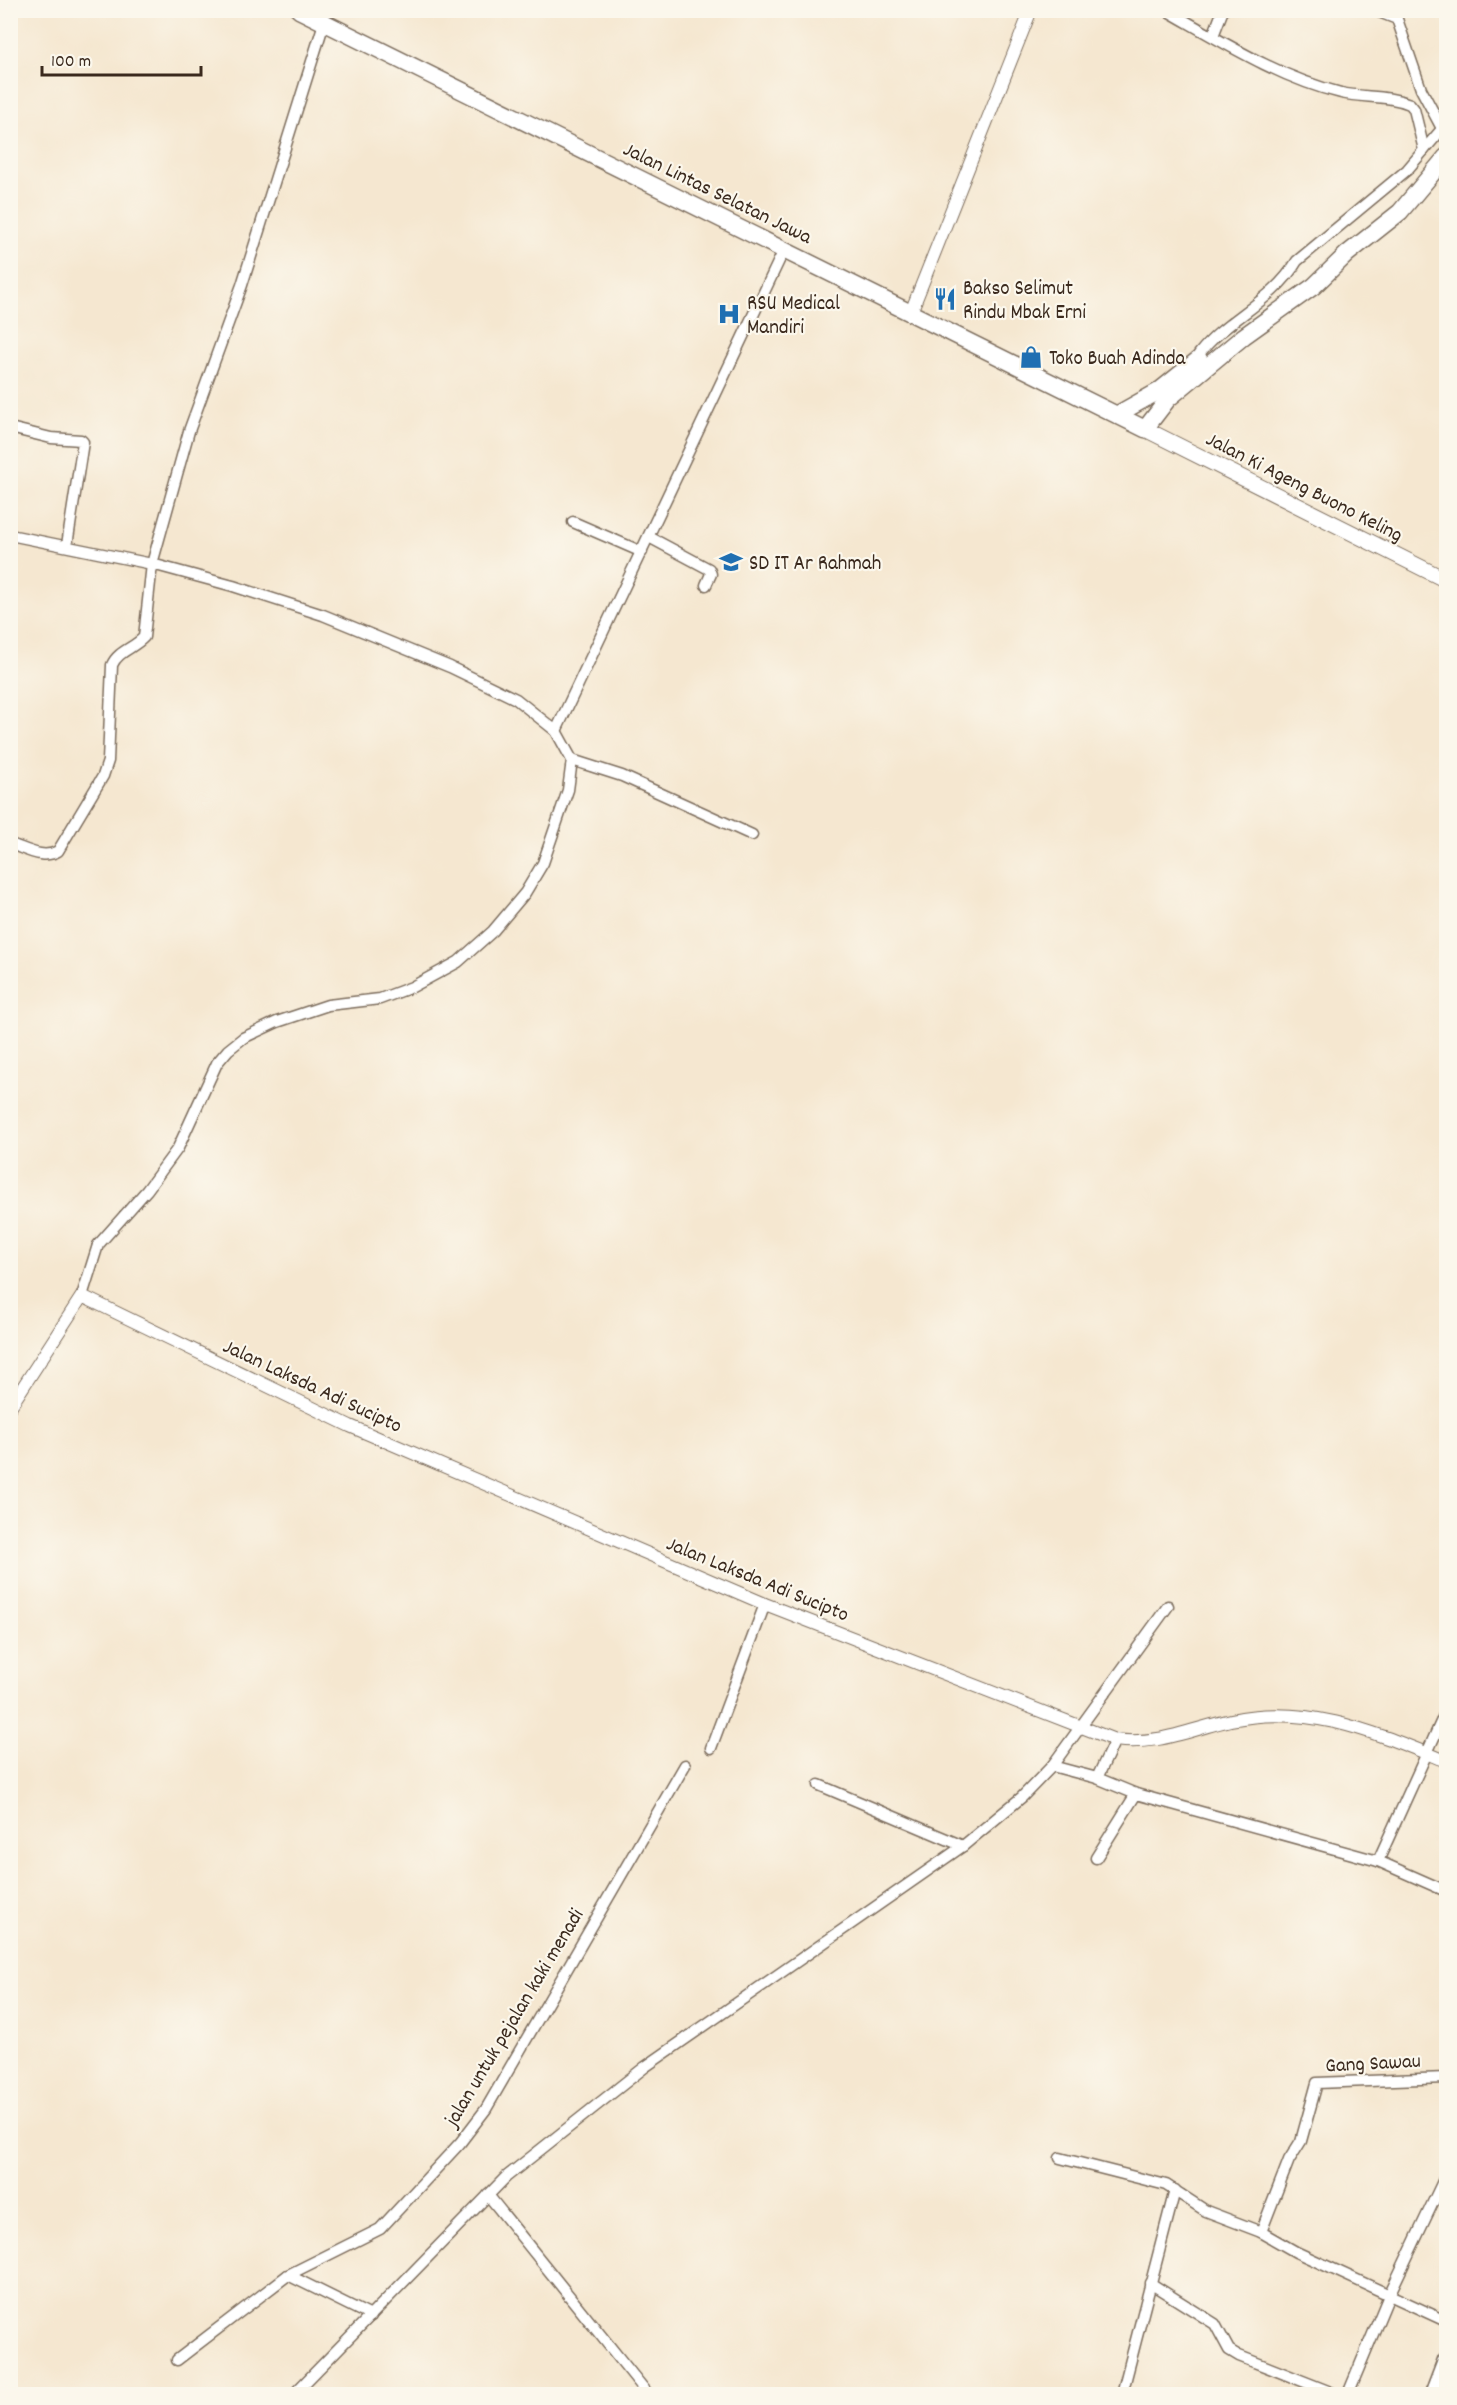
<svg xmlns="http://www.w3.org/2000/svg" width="1457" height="2405" viewBox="0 0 1457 2405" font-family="Dekko,sans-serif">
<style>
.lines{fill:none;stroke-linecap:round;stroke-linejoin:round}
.minor-casing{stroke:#7c6c5c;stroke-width:13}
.tertiary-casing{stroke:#7c6c5c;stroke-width:14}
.secondary-casing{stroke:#7c6c5c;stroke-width:17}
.trunk-casing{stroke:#7c6c5c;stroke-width:19}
.minor{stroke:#fff;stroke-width:10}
.tertiary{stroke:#fff;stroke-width:12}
.secondary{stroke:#fff;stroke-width:15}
.trunk{stroke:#fff;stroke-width:16}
.labels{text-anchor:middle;stroke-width:4.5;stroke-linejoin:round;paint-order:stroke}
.street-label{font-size:21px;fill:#3b2a1e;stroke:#fbf7ec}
.poi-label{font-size:21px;fill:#3b2a1e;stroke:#fbf7ec;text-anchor:start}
</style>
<rect width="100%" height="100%" fill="#fbf7ec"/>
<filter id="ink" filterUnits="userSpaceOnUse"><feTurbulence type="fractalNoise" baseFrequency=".0167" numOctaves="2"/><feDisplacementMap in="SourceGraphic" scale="12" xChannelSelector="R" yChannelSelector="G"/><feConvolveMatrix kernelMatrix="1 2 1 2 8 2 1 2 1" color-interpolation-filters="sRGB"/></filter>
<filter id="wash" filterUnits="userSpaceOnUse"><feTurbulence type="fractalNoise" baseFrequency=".008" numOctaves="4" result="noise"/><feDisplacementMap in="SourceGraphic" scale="24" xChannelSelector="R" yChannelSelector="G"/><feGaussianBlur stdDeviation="1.35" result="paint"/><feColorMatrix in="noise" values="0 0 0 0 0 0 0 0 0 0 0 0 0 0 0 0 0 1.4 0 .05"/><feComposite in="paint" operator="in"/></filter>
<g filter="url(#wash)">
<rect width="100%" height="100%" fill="#f5e7d0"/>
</g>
<g filter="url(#ink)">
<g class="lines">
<g class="minor-casing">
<g id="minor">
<path d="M 1166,10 C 1221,41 1279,78 1341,93 C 1364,98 1388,95 1410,104 L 1414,109 L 1424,150 L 1407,170 L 1297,261 C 1273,302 1227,318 1199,354 L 1202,362"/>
<polyline points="1374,10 1397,19 1421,89 1446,136"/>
<polyline points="1213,36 1223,10"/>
<polyline points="1424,150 1442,129"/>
<polyline points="10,428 51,438 81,440 83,442 67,545"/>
<polyline points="573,522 642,552"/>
<polyline points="10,535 152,564 233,586 323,615 450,667 516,699 556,731 572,760 568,790 543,863 525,893 493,931 458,962 412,987 380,999 328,1005 277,1022 243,1038 228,1050 217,1063 178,1148 147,1190 98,1245 82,1296"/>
<polyline points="649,537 709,569 711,574 706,585"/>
<polyline points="556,731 784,250"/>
<polyline points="572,760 622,776 752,835"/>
<path d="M 10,844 C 26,849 43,860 58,851 L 103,776 L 108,761 L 112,665 C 118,651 134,648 144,637 L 152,564 L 189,431 L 242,285 L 324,23"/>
<polyline points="1446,1711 1378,1861 1446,1891"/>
<polyline points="1115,1740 1097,1778 1136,1794"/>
<polyline points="711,1748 765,1604"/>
<polyline points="1052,1766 1097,1778"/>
<polyline points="819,1785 963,1846"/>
<polyline points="1096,1858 1136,1794 1378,1861"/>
<polyline points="1060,2158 1166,2185 1206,2211 1261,2232 1296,2252 1446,2321"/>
<polyline points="488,2195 648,2394"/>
<polyline points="1261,2232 1289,2160 1301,2141 1317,2083 1446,2078"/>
<polyline points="1150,2283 1215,2324 1229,2350 1239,2356 1333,2393"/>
<polyline points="371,2316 288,2275 380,2229 460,2143 486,2109 685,1765"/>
<polyline points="177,2360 288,2275"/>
<polyline points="294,2394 506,2177 645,2067 963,1846 1022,1797 1052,1766 1168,1606"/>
<polyline points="1122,2394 1175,2190"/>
<polyline points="1348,2394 1390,2293 1446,2175"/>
</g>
</g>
<g class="tertiary-casing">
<g id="tertiary">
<polyline points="911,312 1031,10"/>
<path d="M 10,1407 L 82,1296 L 350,1426 L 765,1604 L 1115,1740 C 1157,1746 1191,1729 1231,1720 C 1308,1703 1376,1733 1446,1761"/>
</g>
</g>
<g class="secondary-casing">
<polyline id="secondary" points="1145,429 1446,580"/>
</g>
<g class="trunk-casing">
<g id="trunk">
<polyline points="299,10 1145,429 1168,399 1244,336 1314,286 1347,254 1400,212 1446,157"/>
<polyline points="1118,414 1159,391 1199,359"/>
<polyline points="1433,2394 1446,2360"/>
</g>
</g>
<use href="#minor" class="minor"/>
<use href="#tertiary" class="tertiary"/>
<use href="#secondary" class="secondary"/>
<use href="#trunk" class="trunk"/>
</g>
</g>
<defs>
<g id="restaurant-bare" transform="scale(1.8)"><path d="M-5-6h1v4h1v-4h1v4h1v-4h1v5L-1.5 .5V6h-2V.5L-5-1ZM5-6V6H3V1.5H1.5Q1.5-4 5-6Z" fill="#1f6fb2" stroke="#fbf7ec" stroke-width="2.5" paint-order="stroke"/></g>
<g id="hospital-bare" transform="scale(1.8)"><path d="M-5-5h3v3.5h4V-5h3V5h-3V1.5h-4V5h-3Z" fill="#1f6fb2" stroke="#fbf7ec" stroke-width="2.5" paint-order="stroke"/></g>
<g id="shop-bare" transform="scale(1.8)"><path d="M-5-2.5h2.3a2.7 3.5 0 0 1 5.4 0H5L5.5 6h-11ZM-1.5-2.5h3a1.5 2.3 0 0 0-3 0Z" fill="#1f6fb2" stroke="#fbf7ec" stroke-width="2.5" paint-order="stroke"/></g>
<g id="school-bare" transform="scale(1.8)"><path d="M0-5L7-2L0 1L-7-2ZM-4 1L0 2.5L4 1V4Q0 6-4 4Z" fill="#1f6fb2" stroke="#fbf7ec" stroke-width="2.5" paint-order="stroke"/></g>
</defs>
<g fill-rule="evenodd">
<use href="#restaurant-bare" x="945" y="299"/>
<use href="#hospital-bare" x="729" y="314"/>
<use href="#shop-bare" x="1031" y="357"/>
<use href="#school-bare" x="731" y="562"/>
</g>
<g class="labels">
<g class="street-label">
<text transform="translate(718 192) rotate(26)" y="7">Jalan Lintas Selatan Jawa</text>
<text transform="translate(1305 486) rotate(27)" y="7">Jalan Ki Ageng Buono Keling</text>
<text transform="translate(313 1385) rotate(25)" y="7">Jalan Laksda Adi Sucipto</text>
<text transform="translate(758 1578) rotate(22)" y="7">Jalan Laksda Adi Sucipto</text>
<text transform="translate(513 2017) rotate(-59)" y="7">jalan untuk pejalan kaki menadi</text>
<text transform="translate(1373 2062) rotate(-3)" y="7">Gang Sawau</text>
</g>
<g class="poi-label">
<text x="963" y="294">Bakso Selimut<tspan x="963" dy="24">Rindu Mbak Erni</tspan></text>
<text x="747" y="309">RSU Medical<tspan x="747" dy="24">Mandiri</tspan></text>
<text x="1049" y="364">Toko Buah Adinda</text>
<text x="749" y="569">SD IT Ar Rahmah</text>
</g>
</g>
<rect width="1457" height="2405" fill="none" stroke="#fbf7ec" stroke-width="36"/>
<path d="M42 66v9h159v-9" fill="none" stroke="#3b2a1e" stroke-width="3"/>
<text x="51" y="66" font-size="18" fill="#3b2a1e" stroke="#fbf7ec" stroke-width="4.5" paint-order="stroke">100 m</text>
</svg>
